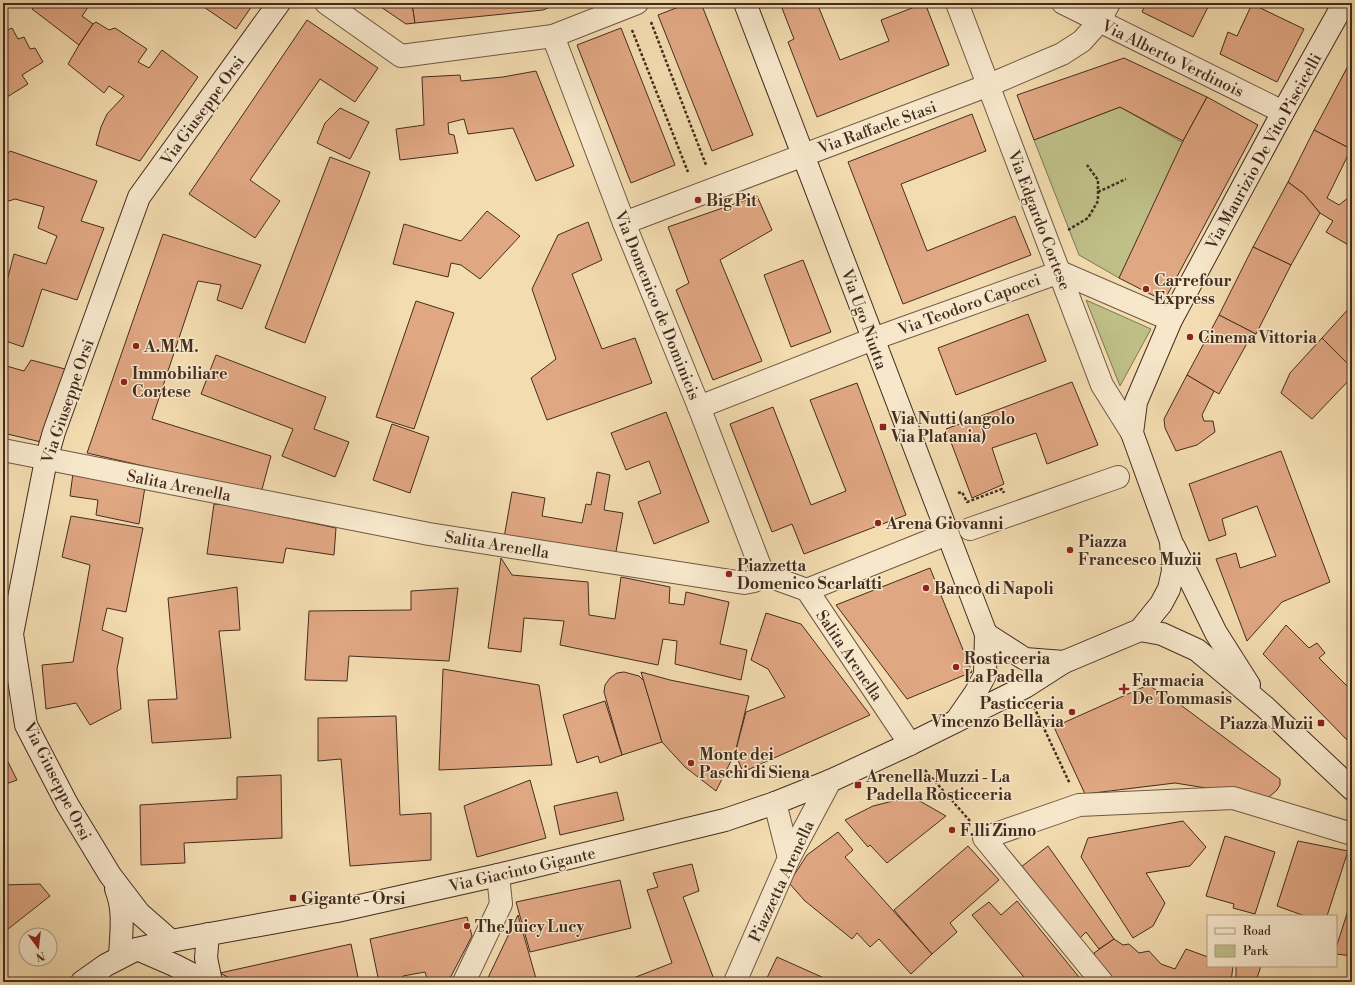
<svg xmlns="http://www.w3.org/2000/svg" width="1355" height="985" viewBox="0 0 1355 985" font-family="'Libre Bodoni',serif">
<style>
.green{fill:#bfbf88;stroke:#827654}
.building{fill:#e0a783;stroke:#442c1f}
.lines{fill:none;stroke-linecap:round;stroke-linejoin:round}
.street-casing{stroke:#705843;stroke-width:24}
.secondary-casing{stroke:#442c1f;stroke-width:24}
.path{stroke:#442c1f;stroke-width:2.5;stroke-dasharray:3 2;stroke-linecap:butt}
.street{stroke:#f7e8cc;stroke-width:22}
.secondary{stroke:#f7e8cc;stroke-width:22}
.poi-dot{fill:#8f2418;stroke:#f7e8cc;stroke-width:1.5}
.labels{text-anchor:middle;stroke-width:3;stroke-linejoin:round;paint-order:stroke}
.street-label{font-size:16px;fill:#442c1f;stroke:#f7e8cc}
.poi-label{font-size:16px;font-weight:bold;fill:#442c1f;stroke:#f7e8cc;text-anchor:start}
</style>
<rect width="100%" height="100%" fill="#f3dcb0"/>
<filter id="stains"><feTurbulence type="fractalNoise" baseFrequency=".005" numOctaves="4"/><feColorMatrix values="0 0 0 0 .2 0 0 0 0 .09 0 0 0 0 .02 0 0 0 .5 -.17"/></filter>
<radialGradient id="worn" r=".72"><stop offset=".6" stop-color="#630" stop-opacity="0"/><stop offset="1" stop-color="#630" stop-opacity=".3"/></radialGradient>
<g class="green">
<polygon points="1120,107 1187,145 1119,278 1079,255 1034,140"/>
<polygon points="1086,300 1151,329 1120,386"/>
</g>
<g class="building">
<polygon points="36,3 91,3 82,16 93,24 79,45 32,9"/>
<polygon points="198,3 254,3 236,29"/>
<polygon points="375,3 412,3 415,23 406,24"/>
<polygon points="412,3 560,3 543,10 415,23"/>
<polygon points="689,3 701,3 753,135 712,151 658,15"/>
<polygon points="780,3 817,3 840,60 889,41 881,20 925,3 949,65 817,117 788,42 794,39"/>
<polygon points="1146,3 1210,3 1193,37 1142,12"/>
<polygon points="1252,4 1304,29 1277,82 1220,54 1228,32 1237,36"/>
<polygon points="307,20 378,68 355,102 320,79 250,180 280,201 255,238 189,194"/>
<polygon points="96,22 109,30 115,28 147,49 138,62 149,68 162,50 198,77 140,161 96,145 101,127 107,114 124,96 109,86 104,93 68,64 79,45 93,24"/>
<polygon points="12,28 18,39 24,37 30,49 35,48 43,62 22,75 28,84 7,97 3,91 3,32"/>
<polygon points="621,28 675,165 631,183 577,45"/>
<polygon points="1124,58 1207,97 1183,141 1120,107 1034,140 1017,95"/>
<polygon points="1349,64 1352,65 1351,149 1314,130"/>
<polygon points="536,71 574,166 536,181 513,128 468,134 464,119 448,123 449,134 454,135 458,153 400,160 396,129 424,125 422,77 460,75 461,81 503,77"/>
<polygon points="1207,97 1258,125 1164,301 1119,278 1183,141"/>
<polygon points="340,108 369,122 350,159 317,143 325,123"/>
<polygon points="972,114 986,151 901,184 927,251 1015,216 1031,255 903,304 848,162"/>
<polygon points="1314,130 1351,149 1327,198 1339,205 1349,197 1352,198 1352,247 1326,232 1333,221 1320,213 1304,194 1288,182"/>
<polygon points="10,151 97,181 81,221 104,228 77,300 42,289 23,347 3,340 3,296 14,254 46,264 57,236 38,228 44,207 15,199 9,201 3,198 3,160"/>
<polygon points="330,157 370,172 305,343 265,328"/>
<polygon points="1288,182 1304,194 1320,213 1291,265 1253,247"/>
<polygon points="757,196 772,230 720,260 762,361 713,380 676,290 689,283 668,227"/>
<polygon points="487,211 520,236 480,279 461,265 451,263 448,277 393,264 404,224 461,241"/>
<polygon points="588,222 602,260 572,274 602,349 635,338 652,383 547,420 531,378 556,359 532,289 558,235"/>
<polygon points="163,234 261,265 242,309 217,300 221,285 198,281 152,419 271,456 261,493 87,453"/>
<polygon points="1253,247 1291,265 1256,334 1219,315"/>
<polygon points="803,260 831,332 791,347 764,275"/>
<polygon points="416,301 454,313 414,429 376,417"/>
<polygon points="1352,305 1352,368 1322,338"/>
<polygon points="1028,314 1046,361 956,395 938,348"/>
<polygon points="1219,315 1256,334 1251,336 1219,394 1187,375"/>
<polygon points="1322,338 1352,368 1352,377 1312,419 1281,393 1290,373"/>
<polygon points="216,355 326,397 314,429 349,442 335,477 282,456 293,429 201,394"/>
<polygon points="31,360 65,369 41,442 3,433 3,365 24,371"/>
<polygon points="1187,375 1214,391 1202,415 1204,421 1213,421 1215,432 1197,445 1176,451 1165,428 1164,419"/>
<polygon points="1072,382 1098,445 1047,464 1036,433 992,448 1004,484 972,498 946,429"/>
<polygon points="857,383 906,515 804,554 792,524 772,532 730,424 773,407 811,505 846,491 810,400"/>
<polygon points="666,412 709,522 654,544 638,502 661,493 649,461 626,470 611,433"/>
<polygon points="392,424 429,437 410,493 373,480"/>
<polygon points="1281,451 1330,582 1282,602 1247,641 1216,559 1236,553 1240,568 1276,556 1257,506 1222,519 1226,535 1209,541 1189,484"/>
<polygon points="3,460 7,461 3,482"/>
<polygon points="597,472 610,475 604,510 623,513 615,557 504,538 512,492 545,498 542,516 582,523 586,504 591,505"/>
<polygon points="73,473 145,487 139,524 96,515 98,500 70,496"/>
<polygon points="214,504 227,505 336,528 334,555 286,548 283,563 207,554"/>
<polygon points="71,516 143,528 126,612 107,608 102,630 123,638 117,669 121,709 90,725 76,703 46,709 42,665 73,662 90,565 62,557"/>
<polygon points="501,558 512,575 588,582 589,615 615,619 621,577 670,587 669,603 684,605 686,592 729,602 720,644 747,650 741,680 675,664 677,641 663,639 658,665 560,645 564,621 524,618 521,652 488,648"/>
<polygon points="930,568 972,672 907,699 836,605"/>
<polygon points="237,587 240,630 219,631 231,738 152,743 148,700 177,699 168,598"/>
<polygon points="458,588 449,661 349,656 347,681 305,680 309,611 411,610 411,591"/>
<polygon points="766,613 801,624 870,715 743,772 735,753 746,712 785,697 768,669 751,660"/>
<polygon points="1286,625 1309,648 1317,643 1325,653 1319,658 1352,691 1352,745 1263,654"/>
<polygon points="443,669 539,685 552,765 439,770"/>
<polygon points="624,672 639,676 644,681 662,742 622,755 604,692 605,685 610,678 617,673"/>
<polygon points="641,672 670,680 749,696 735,753 716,791 685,767 662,742"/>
<polygon points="1148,685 1178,703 1280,779 1280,785 1277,790 1268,798 1175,783 1085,794 1054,727"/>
<polygon points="605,701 622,755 600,763 598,756 577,763 563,715"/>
<polygon points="396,716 400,815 431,813 431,860 350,866 341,759 318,761 318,718"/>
<polygon points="3,752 17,780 3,785"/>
<polygon points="281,775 282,838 184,843 185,863 141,865 140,805 237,799 237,777"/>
<polygon points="530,780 546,838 477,857 464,806"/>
<polygon points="617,792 624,820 560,835 554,806"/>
<polygon points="897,800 918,800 946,816 887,863 870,845 868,847 845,820 873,806"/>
<polygon points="1183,821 1206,847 1190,866 1146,873 1165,903 1153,926 1133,938 1081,857 1088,838"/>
<polygon points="838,832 853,850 845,857 932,954 911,974 879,939 870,947 857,933 852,939 805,901 789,883 807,855"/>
<polygon points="1225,836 1275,852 1255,914 1233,908 1234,904 1206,896"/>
<polygon points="1298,841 1348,851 1327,916 1305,916 1277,906"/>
<polygon points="968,846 999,880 950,923 957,932 932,954 894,910"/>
<polygon points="1048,846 1114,939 1099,949 1086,932 1080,938 1021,867"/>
<polygon points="692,864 699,891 683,897 715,982 623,982 672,963 647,890 658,887 653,873"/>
<polygon points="620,880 631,928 530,952 516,902"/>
<polygon points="40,884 50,896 3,933 3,885"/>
<polygon points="1352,898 1352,956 1336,954 1336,948"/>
<polygon points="1017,901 1083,982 1028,982 972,915 989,902 1001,915"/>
<polygon points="518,915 537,982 486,982"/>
<polygon points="467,917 472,936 448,982 428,982 425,972 403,976 404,982 379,982 370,939"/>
<polygon points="1114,939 1123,945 1129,944 1139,953 1149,951 1161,964 1175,969 1186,949 1208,957 1208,966 1233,966 1231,982 1113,982 1096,960 1094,953"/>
<polygon points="351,944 359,982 237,982 220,973"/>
<polygon points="777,957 833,982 765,982"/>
<polygon points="1236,966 1261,966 1257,978 1236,980"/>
</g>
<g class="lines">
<g class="street-casing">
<g id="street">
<polyline points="326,3 401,56 553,36 637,3"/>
<polyline points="957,3 1102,385 1132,433"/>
<polyline points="1063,3 1283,112"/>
<polyline points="553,36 624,223 699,407 763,574"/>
<polyline points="624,223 989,85 1062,54 1082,41 1099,22 1109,3"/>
<polyline points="1060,272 1171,320"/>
<polyline points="699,407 873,339 1060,272"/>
<polyline points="3,450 429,534 744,583 754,581 763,574"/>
<polyline points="970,529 1118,477"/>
<polyline points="763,574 807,590 910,744"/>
<polyline points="807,590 947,534"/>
<polyline points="775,803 789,858"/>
<polyline points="464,982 501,904 498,875"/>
<polyline points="735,982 789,858 830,781"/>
<polyline points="1102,982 984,838 1079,805 1233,798 1352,834"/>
</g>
</g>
<g class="secondary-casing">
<g id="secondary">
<polyline points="745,3 986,634 985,675 976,692 956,721"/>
<polyline points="1174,547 1216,633 1249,685"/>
<polyline points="1140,630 1162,634 1197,650 1265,707 1352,789"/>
<polyline points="986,634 1025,659 1064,662 1140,630 1161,604 1169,589 1173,571 1171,541 1132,433 1136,402 1171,320 1283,112 1344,3"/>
<path d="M 116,889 C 125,911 121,933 120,957"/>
<polyline points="208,934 206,958 211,982"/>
<polyline points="171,941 139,913 110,875 67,804 26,725 12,634 46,460 54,432 139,197 279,3"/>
<polyline points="137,949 174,965 207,982"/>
<polyline points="82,982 106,965 137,949 171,941 337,911 498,875 725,820 775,803 830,781 910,744 1025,687 1064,662"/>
</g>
</g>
<g class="path">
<polyline points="651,22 706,165"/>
<polyline points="632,30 688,172"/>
<polyline points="1098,192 1126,179"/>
<polyline points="1068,230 1088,218 1098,201 1098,180 1087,165"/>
<polyline points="958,493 962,492 967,502 1002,489 1004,493"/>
<polyline points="1034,707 1070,784"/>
<polyline points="925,770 970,821"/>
</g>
<use href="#street" class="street"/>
<use href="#secondary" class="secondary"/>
</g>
<g class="poi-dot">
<circle cx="698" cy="200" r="4"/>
<circle cx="1146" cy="289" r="4"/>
<circle cx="1190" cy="337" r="4"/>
<circle cx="136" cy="346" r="4"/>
<circle cx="124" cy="382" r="4"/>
<rect x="879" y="423" width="8" height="8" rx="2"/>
<circle cx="878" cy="523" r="4"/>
<circle cx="1070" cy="550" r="4"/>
<circle cx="729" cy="574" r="4"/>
<circle cx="926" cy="588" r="4"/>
<circle cx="956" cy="667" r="4"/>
<path d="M1122 683h4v4h4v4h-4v4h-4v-4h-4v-4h4z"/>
<circle cx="1072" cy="712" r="4"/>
<rect x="1317" y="719" width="8" height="8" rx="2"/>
<circle cx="691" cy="763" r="4"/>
<rect x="854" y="781" width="8" height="8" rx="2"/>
<circle cx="952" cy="830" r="4"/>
<rect x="289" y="894" width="8" height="8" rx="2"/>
<circle cx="467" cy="926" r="4"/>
</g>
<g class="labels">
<g class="street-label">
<text transform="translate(1173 58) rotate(26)" y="6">Via Alberto Verdinois</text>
<text transform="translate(202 110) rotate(-54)" y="6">Via Giuseppe Orsi</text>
<text transform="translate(877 127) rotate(-20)" y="6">Via Raffaele Stasi</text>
<text transform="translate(1263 151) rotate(-61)" y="6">Via Maurizio De Vito Piscicelli</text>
<text transform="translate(1040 220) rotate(69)" y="6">Via Edgardo Cortese</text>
<text transform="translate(969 304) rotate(-20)" y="6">Via Teodoro Capocci</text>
<text transform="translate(658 305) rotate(68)" y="6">Via Domenico de Dominicis</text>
<text transform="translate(865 319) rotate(70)" y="6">Via Ugo Niutta</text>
<text transform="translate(67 401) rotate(-71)" y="6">Via Giuseppe Orsi</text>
<text transform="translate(179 485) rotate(11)" y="6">Salita Arenella</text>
<text transform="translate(497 544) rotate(9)" y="6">Salita Arenella</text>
<text transform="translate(850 655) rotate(56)" y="6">Salita Arenella</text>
<text transform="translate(58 781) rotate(63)" y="6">Via Giuseppe Orsi</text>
<text transform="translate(522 869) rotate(-13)" y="6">Via Giacinto Gigante</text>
<text transform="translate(781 881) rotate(-65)" y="6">Piazzetta Arenella</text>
</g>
<g class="poi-label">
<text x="706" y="206">Big Pit</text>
<text x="1154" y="286">Carrefour<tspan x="1154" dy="18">Express</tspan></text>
<text x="1198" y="343">Cinema Vittoria</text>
<text x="144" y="352">A.M.M.</text>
<text x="132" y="379">Immobiliare<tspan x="132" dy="18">Cortese</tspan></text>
<text x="891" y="424">Via Nutti (angolo<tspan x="891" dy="18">Via Platania)</tspan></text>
<text x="886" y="529">Arena Giovanni</text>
<text x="1078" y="547">Piazza<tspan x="1078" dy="18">Francesco Muzii</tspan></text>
<text x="737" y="571">Piazzetta<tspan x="737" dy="18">Domenico Scarlatti</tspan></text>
<text x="934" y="594">Banco di Napoli</text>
<text x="964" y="664">Rosticceria<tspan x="964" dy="18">La Padella</tspan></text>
<text x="1132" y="686">Farmacia<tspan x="1132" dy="18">De Tommasis</tspan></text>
<text x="1064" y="709" text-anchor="end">Pasticceria<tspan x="1064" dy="18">Vincenzo Bellavia</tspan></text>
<text x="1313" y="729" text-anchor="end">Piazza Muzii</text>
<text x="699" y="760">Monte dei<tspan x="699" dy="18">Paschi di Siena</tspan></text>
<text x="866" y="782">Arenella Muzzi - La<tspan x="866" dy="18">Padella Rosticceria</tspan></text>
<text x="960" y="836">F.lli Zinno</text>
<text x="301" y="904">Gigante - Orsi</text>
<text x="475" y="932">The Juicy Lucy</text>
</g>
</g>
<rect width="1355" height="985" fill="none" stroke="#f3dcb0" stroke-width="16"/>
<rect x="4" y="4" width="1347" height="977" fill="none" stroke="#442c1f" stroke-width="2"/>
<rect x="8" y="8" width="1339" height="969" fill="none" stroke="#442c1f"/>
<rect x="1207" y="915" width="130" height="52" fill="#f7e8cc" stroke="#af9d87"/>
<rect x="1215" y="928" width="20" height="6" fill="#f7e8cc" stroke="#af9d87"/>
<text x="1243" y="935" font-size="12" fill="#442c1f">Road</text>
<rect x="1215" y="945" width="20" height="12" fill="#bfbf88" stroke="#af9d87"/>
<text x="1243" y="955" font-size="12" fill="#442c1f">Park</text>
<g transform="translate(38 947) rotate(165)"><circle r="19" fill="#f7e8cc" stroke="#af9d87"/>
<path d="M0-3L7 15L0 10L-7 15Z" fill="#8f2418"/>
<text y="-6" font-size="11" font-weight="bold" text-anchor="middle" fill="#442c1f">N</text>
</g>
<rect width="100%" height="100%" filter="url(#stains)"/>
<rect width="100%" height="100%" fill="url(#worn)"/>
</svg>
